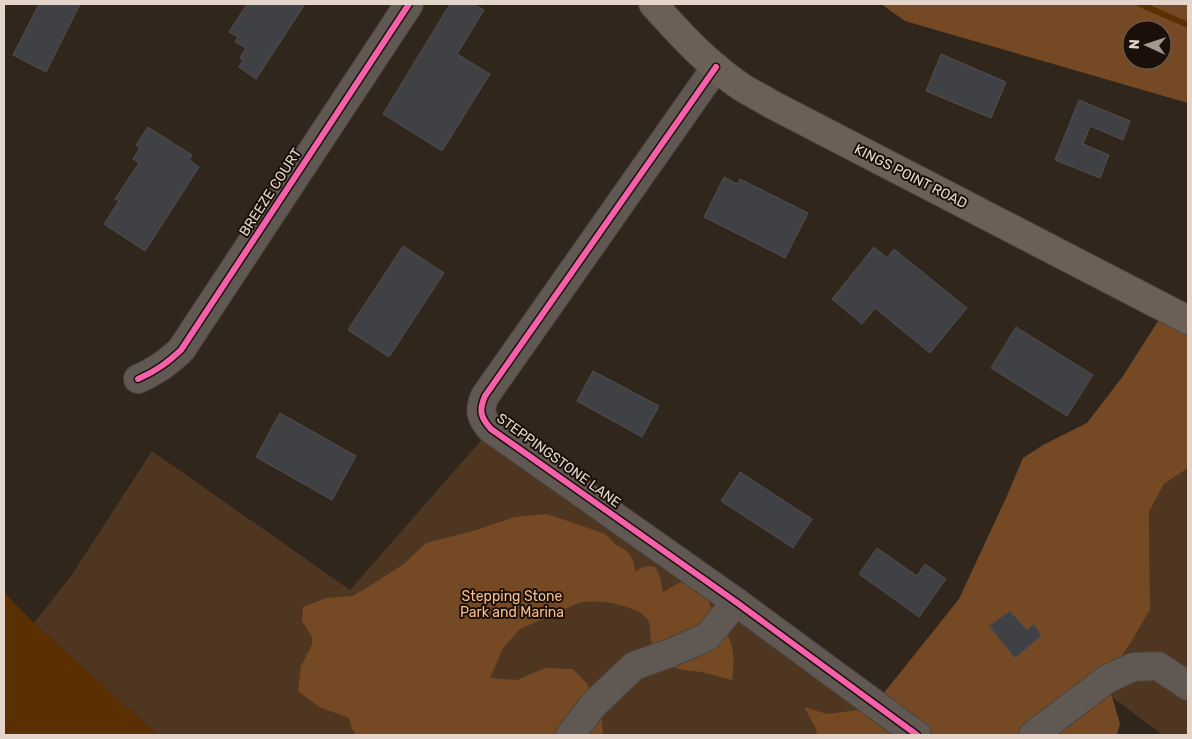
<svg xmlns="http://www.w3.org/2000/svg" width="1192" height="739" viewBox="0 0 1192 739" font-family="Rubik,sans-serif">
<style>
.green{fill:#4f3620}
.forest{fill:#744924;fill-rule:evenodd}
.water{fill:#5a3003}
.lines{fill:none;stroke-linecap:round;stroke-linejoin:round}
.stream{stroke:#5a3003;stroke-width:6}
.building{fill:#404144;stroke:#514e4e}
.minor-casing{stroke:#4c423a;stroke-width:30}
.major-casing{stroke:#4c423a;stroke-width:30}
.minor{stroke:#605852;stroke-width:28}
.major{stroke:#6b6058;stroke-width:28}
.cycleway-casing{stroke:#1a1009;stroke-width:9}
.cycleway{stroke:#f560ab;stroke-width:6}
.labels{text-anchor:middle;stroke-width:4;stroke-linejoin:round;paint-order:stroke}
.street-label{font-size:14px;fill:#e3d5ca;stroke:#1a1009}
.park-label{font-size:14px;fill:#f8bc8d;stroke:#1a1009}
</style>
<rect width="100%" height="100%" fill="#31261c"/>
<g class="green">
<polygon points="491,429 917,735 158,735 34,623 71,576 152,451 350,590"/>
<polygon points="1188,468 1188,735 1163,735 1113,698 1107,679 1128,647 1150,610 1149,512 1164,484"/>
</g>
<g class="forest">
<path d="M 881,4 L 1188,4 L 1188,103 L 905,21 ZM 1132,30 L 1162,30 L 1162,60 L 1132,60 Z"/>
<polygon points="1169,304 1188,314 1188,468 1164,484 1149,512 1150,610 1128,647 1107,679 1120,724 1117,735 817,735 816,729 804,707 827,714 858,710 875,704 959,599 1006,498 1023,458 1043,445 1087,423 1123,376"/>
<path d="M 547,514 L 603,533 C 610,537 610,539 615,544 C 617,546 619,546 622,548 C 632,553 635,562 635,572 C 642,567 646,565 655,567 L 660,577 L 663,592 L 677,584 L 684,581 L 708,597 C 710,605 712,612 716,619 C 720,625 726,631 729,638 C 735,652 734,666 732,680 C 723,678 715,675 706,673 C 695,670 682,672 672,666 C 663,660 653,649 651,639 C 649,632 652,626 648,620 C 637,604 588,596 572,606 L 520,629 L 503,648 L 490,678 L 517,680 L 545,668 L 573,669 C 578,675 585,680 589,687 C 596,698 605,722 602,735 L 357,735 L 352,729 L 349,718 L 319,707 L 298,691 L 301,666 L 312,645 L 312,637 L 302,621 L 303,607 L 326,598 L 352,596 L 368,587 L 404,564 L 426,543 L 473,531 L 515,517 Z"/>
</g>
<polygon class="water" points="4,592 34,623 158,735 4,735"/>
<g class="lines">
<polyline class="stream" points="1140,4 1188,25"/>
</g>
<g class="building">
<polygon points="39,4 80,4 46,72 13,55"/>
<polygon points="247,4 305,4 256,79 239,67 243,60 240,58 246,48 235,42 238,37 229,32"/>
<polygon points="450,4 473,4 484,10 457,54 490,74 442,151 383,114"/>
<polygon points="941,54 1006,82 991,118 926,91"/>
<polygon points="1079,100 1130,121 1123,140 1090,126 1083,144 1109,155 1100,178 1055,160"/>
<polygon points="148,127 192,155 189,160 199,167 145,251 104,224 119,201 115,199 139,163 133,159 140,148 136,145"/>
<polygon points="724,177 737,184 740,179 808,213 785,258 704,217"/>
<polygon points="403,246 444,273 389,357 348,330"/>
<polygon points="874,247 887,258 894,249 967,308 930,353 875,308 862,324 832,299"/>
<polygon points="1016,327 1093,375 1067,416 991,368"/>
<polygon points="593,371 659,406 642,437 577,401"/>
<polygon points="280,413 356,456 332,500 256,457"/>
<polygon points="740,472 812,519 793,548 721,501"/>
<polygon points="877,548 917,576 925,564 946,579 919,617 859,574"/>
<polygon points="1010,611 1027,630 1034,624 1041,636 1015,658 989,626"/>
</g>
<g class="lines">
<g class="minor-casing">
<g id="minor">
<path d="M 716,67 L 485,396 C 479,410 480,417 491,429 L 736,602 L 917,735"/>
<path d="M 138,379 C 156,371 167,363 181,350 L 409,4"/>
<polyline points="570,735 594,704 634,666 670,653 707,637 736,602"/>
<polyline points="1033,735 1107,679 1133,667 1158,666 1188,686"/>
</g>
</g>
<g class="major-casing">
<path id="major" d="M 653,4 C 680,34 708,65 743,88 C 753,94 763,99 773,105 L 1188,320"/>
</g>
<use href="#minor" class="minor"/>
<use href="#major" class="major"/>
<g class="cycleway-casing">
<g id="cycleway">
<path d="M 716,67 L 485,396 C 479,410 480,417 491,429 L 736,602 L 917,735"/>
<path d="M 138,379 C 156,371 167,363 181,350 L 409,4"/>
</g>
</g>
<use href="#cycleway" class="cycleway"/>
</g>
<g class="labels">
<g class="street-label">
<text transform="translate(911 176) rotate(27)" y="5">KINGS POINT ROAD</text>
<text transform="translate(270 192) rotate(-57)" y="5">BREEZE COURT</text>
<text transform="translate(559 460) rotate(36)" y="5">STEPPINGSTONE LANE</text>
</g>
<g class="park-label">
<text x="512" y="601">Stepping Stone<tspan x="512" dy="16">Park and Marina</tspan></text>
</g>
</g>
<rect width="1192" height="739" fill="none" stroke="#e3d5ca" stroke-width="10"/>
<g transform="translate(1147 45) rotate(273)"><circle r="24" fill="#1a1009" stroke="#6a5f56"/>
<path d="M0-4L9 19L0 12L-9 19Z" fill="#a5988d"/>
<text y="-8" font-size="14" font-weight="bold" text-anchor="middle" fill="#e3d5ca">N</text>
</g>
</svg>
